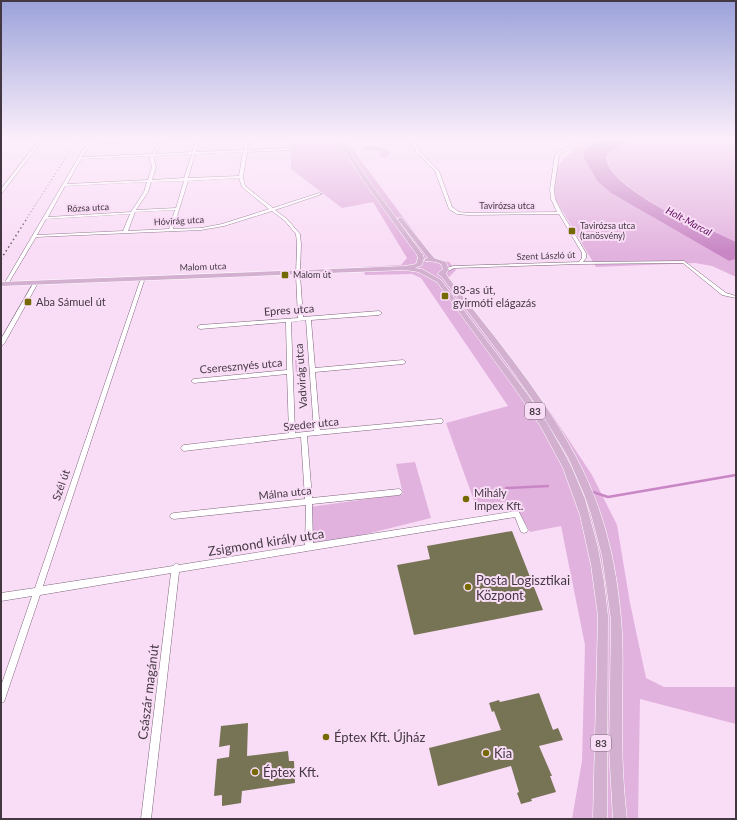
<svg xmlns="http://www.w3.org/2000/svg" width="737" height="820" viewBox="0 0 737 820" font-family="Lato,sans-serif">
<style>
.green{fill:#e2b2de}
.water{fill:#c886c4}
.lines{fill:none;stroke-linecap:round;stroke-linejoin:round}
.stream{stroke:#c886c4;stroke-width:2.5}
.building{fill:#777455}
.minor-casing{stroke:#7e667c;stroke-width:1}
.major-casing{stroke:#fff;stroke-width:1}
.minor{fill:#fff;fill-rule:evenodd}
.major{fill:#d3b0d0;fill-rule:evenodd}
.rail-far1{stroke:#5c4e5a;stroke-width:1;stroke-dasharray:1 2.5;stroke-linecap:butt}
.rail{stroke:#5c4e5a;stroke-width:1.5;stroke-dasharray:1.5 3;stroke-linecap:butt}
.poi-dot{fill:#756a01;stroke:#f9dcf6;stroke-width:1.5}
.labels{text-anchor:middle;stroke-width:4;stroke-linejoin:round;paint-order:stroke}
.far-street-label{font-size:9px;fill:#433842;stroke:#f9dcf6}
.far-poi-label{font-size:9px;fill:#433842;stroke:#f9dcf6;text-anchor:start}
.far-water-label{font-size:10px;font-style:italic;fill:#5e0d5d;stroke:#f9dcf6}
.shield{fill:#f9dcf6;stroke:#7a6978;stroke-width:1}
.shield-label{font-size:10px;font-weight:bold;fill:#433842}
.poi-label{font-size:11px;fill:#433842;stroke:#f9dcf6;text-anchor:start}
.street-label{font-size:11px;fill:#433842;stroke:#f9dcf6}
.near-street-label{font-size:13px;fill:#433842;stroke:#f9dcf6}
.near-poi-label{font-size:13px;fill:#433842;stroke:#f9dcf6;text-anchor:start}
</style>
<rect width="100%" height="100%" fill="#f9dcf6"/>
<g class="green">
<polygon points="291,139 345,139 434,259 449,262 456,270 447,279 501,347 553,416 592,475 617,525 630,603 646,678 664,687 736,687 736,724 640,699 638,819 572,819 582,761 585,645 561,526 530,532 514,503 477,509 446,423 508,406 421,278 412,274 365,275 363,267 401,265 407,258 373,202 342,208 291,169"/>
<path d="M 599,139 L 600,139 L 583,152 L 584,158 L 597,181 L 611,193 L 729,261 L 736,259 L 736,277 L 712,266 L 695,263 L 596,267 L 556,200 C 550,166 560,160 586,141 L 592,143 Z"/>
<path d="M 643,139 L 736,139 L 736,242 L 710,229 L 703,231 C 680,218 607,184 606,155 C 615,146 631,141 643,139 Z"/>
<path d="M 368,146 C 376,146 385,147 390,153 L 386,158 L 381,157 L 379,151 L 362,149 Z"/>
<polygon points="305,359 306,375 296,376 295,360"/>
<polygon points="415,462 431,518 346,539 312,543 310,507 403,494 396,464"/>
</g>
<path class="water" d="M 600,139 L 643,139 C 631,141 615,146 606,156 C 606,184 680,218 703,231 L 709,229 L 736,242 L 736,259 L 729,261 L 611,193 L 597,181 L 584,158 L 583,152 Z"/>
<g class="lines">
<g class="stream">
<polyline points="506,488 548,486"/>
<polyline points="593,492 608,497 736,475"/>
</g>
</g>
<g class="building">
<polygon points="512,531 543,610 414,635 397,565 430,559 427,546"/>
<polygon points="539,693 553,730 558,728 563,740 539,746 552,776 550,776 556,792 531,799 532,801 521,804 517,793 519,792 511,766 438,786 429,748 501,730 494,711 492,712 489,703 499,700 500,702"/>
<polygon points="248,723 247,756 288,751 289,761 294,761 295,783 242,791 241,803 222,806 222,795 214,796 217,759 229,757 230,745 219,747 221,726"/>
</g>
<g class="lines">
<g class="minor-casing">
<g id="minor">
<polygon points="40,139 43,139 2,193 1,193 1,189"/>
<path d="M 96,139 L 99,139 L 95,142 L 160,140 L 161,139 L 163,139 L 155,154 L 192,152 L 197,139 L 200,139 L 196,152 L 244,150 L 246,139 L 249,139 L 247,150 L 288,148 L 289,148 L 289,150 L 247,152 L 243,177 L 245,186 L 273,208 L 319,193 L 322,194 L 275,210 L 287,219 L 300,234 L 301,244 L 300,275 L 303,317 L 379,311 L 382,313 L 379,315 L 311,320 L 315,368 L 403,360 L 406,362 L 403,364 L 315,372 L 320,430 L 440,419 L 442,419 L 443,421 L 442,423 L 440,423 L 307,436 L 312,498 L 399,489 L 401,490 L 402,492 L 401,494 L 399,495 L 312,504 L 313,543 L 517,511 L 519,512 L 528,530 L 527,532 L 524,533 L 521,532 L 515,517 L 179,572 L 151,819 L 141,819 L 171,573 L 40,595 L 5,699 L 4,702 L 1,703 L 1,686 L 32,596 L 1,601 L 1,593 L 35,588 L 141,278 L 143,277 L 145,278 L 43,586 L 173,566 L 176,563 L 179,565 L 305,545 L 306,505 L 174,519 L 171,518 L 170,516 L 171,514 L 174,513 L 305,499 L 301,437 L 184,451 L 182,450 L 181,448 L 182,446 L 184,445 L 289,433 L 287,374 L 194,383 L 191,381 L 194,379 L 287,370 L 286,322 L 200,329 L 197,327 L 200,325 L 298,318 L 296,275 L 297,244 L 296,234 L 285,221 L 272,211 L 224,226 L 201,230 L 36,237 L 8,284 L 8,285 L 4,285 L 4,284 L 84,148 L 90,142 ZM 159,142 L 152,154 L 82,157 L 87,149 L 93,144 ZM 243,152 L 239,176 L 188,178 L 195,154 ZM 192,154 L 184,178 L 152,180 L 156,167 L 154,160 L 155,156 ZM 151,156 L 150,160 L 152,167 L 148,180 L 67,184 L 81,159 ZM 239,178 L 242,187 L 269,209 L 222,224 L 201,228 L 173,229 L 188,181 ZM 184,181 L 176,208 L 136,210 L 148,192 L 151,182 ZM 147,182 L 144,192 L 131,212 L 48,217 L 65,186 ZM 175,210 L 169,229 L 128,231 L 135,212 ZM 130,214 L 123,231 L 37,235 L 46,219 ZM 306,320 L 314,431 L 295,433 L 291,322 Z"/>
<polygon points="410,139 413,139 419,151 439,171 452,207 459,212 468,213 557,212 551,199 550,189 555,155 563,149 587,139 590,139 590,140 565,151 559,155 554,189 555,199 562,213 586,253 586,258 583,262 684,261 726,293 736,296 736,298 722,295 683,263 580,264 454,268 448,271 444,271 444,269 453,266 579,262 582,258 582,253 559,214 468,215 457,214 449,209 435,171 416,152"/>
<polygon points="34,282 36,282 38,283 4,344 1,346 1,339"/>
</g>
</g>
<g class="major-casing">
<g id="major">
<polygon points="337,139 341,139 367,178 423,255 424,258 422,265 415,268 422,269 441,280 528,395 547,423 563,451 572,468 585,499 598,548 604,582 608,616 607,819 593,819 598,616 591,565 580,515 563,468 541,427 513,386 437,282 418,272 405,270 1,286 1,282 405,266 416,264 418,258 417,255 363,180"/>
<path d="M 398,218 L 402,218 L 434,258 L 446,262 L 449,270 L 446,273 L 448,277 C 496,340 550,401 584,473 C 606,518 617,569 621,619 C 624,652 622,686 622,719 C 622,753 623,786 627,819 L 613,819 L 609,748 L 611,620 L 602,556 L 591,514 L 584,494 L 568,457 L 540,411 L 509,366 L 441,276 L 437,274 L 443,269 L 441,264 L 436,262 L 425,261 L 425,259 L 428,258 L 398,220 Z"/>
</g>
</g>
<use href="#minor" class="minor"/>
<use href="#major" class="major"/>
<polyline class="rail-far1" points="25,221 78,139"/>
<polyline class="rail" points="1,259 26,220"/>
</g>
<linearGradient id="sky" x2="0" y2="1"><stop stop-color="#9ba2da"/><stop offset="0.55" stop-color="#fceffb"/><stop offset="1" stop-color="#fceffb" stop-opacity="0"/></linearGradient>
<rect width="737" height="253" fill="url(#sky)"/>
<g class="poi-dot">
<rect x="568" y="227" width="8" height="8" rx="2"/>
<rect x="281" y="271" width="8" height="8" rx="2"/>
<rect x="441" y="292" width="8" height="8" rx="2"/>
<rect x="24" y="298" width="8" height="8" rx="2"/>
<circle cx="466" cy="499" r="4"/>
<circle cx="468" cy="587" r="4"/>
<circle cx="326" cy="737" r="4"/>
<circle cx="486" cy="753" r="4"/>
<circle cx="255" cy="772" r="4"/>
</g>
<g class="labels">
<g class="far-street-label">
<text x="507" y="209">Tavirózsa utca</text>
<text transform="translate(88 208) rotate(-3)" y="3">Rózsa utca</text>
<text transform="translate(179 221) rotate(-3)" y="3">Hóvirág utca</text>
<text transform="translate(546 256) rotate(-2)" y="3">Szent László út</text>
<text transform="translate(203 267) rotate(-2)" y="3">Malom utca</text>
</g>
<g class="far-poi-label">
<text x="580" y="229">Tavirózsa utca<tspan x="580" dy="10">(tanösvény)</tspan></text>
<text x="293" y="278">Malom út</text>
</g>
<g class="far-water-label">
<text transform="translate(689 221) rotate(28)" y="4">Holt-Marcal</text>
</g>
<g class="shield">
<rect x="525" y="403" width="20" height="16" rx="3"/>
<rect x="591" y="735" width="20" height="16" rx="3"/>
</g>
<g class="shield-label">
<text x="535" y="415">83</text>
<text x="601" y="747">83</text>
</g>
<g class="poi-label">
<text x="453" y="294">83-as út,<tspan x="453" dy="13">gyirmóti elágazás</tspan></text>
<text x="36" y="306">Aba Sámuel út</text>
<text x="474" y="497">Mihály<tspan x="474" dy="13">Impex Kft.</tspan></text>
</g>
<g class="street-label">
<text transform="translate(289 310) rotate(-4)" y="4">Epres utca</text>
<text transform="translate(241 366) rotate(-5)" y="4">Cseresznyés utca</text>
<text transform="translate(301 376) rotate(-94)" y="4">Vadvirág utca</text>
<text transform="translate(311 424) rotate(-6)" y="4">Szeder utca</text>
<text transform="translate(61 485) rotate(-71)" y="4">Szél út</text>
<text transform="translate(285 493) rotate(-6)" y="4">Málna utca</text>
</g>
<g class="near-street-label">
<text transform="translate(266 542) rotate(-9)" y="5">Zsigmond király utca</text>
<text transform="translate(148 692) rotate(-83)" y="5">Császár magánút</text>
</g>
<g class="near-poi-label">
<text x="476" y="585">Posta Logisztikai<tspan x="476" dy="15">Központ</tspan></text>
<text x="334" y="742">Éptex Kft. Újház</text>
<text x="494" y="758">Kia</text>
<text x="263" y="777">Éptex Kft.</text>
</g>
</g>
<rect width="737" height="820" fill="none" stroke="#433842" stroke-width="4"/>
</svg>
